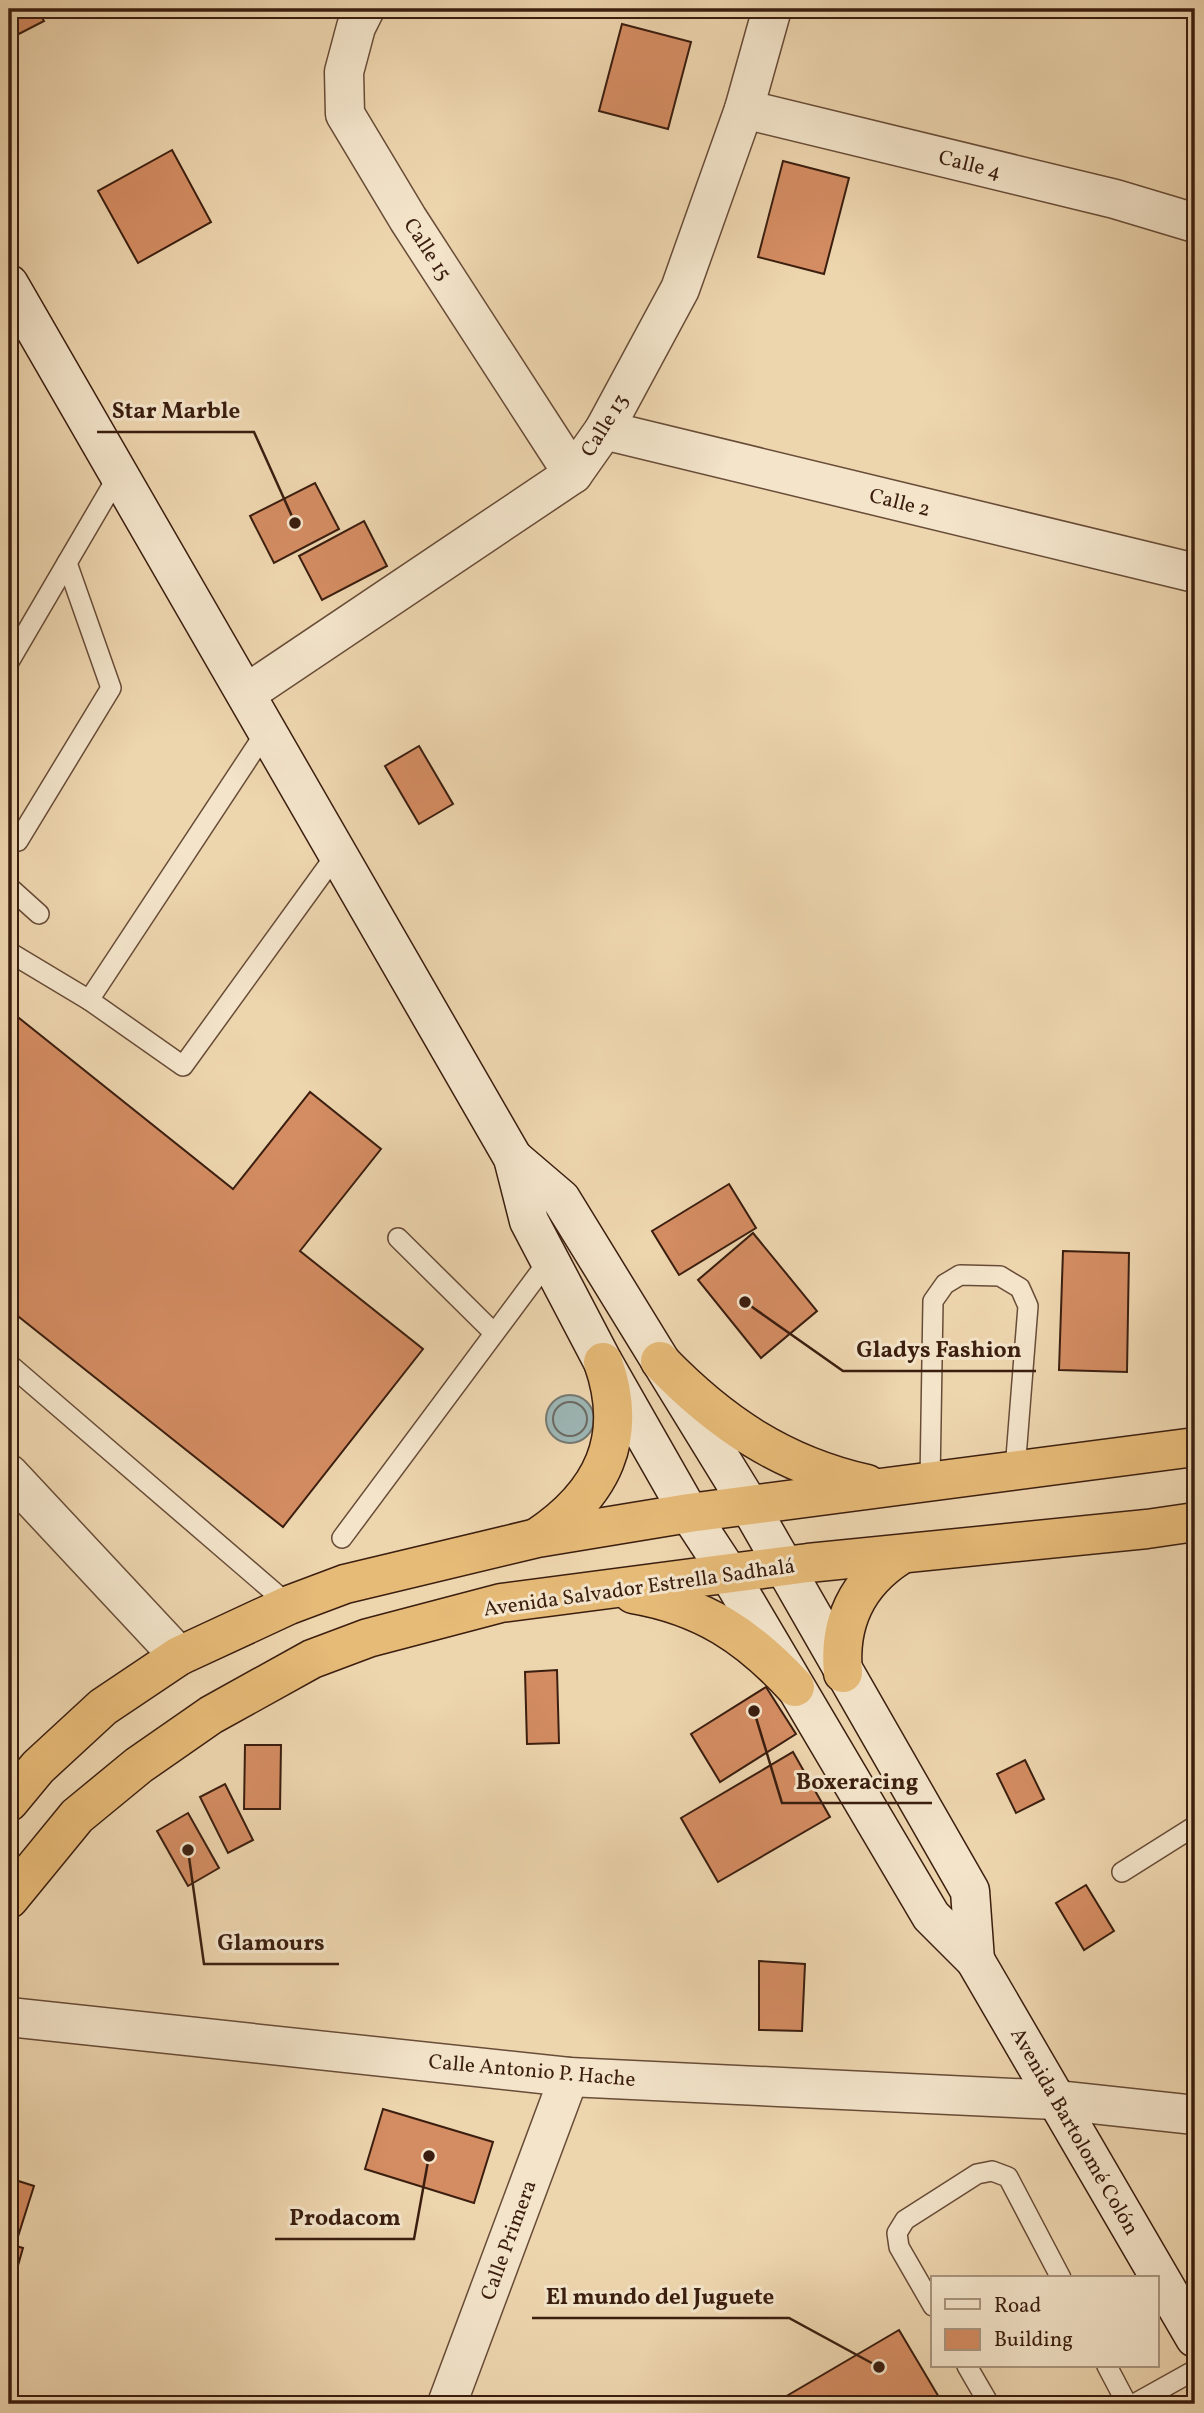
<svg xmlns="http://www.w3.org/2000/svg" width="1204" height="2413" viewBox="0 0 1204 2413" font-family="Vollkorn,serif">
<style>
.water{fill:#9db6b5;stroke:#767973;stroke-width:2}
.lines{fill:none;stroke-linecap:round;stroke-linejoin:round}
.shore{stroke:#6c6a62;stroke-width:2}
.building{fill:#d48c62;stroke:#3b1e0f;stroke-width:2}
.service-casing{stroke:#684c37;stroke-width:22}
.minor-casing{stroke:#684c37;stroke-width:41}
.secondary-casing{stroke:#3b1e0f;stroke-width:41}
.trunk-casing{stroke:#3b1e0f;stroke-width:41}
.service{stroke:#f3e4ca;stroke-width:19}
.minor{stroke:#f3e4ca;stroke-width:38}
.secondary{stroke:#f3e4ca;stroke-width:38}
.trunk{stroke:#e6ba77;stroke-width:38}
.labels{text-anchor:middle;stroke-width:6;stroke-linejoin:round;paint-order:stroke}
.street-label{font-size:21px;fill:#3b1e0f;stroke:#f3e4ca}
.leader{fill:none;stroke:#3b1e0f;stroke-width:2.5}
.callout-dot{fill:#3b1e0f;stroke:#f3e4ca;stroke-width:2.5}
.callout-label{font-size:23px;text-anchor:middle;font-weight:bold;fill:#3b1e0f;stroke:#f3e4ca;stroke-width:6;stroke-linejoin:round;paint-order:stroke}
</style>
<rect width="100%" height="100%" fill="#edd5ae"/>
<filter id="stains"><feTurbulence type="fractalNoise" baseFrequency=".00286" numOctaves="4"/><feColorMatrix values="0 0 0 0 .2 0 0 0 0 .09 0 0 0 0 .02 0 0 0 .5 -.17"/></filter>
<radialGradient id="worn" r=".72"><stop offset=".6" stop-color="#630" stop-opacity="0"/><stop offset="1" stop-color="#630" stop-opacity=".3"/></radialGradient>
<circle class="water" cx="570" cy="1419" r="24"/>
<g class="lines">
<circle class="shore" cx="570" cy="1419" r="17"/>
</g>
<g class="building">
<polygon points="9,9 37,9 44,21 9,39"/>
<polygon points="622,24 691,42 668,129 599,111"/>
<polygon points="172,150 211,222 138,263 98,191"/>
<polygon points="783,161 849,178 824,274 758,257"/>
<polygon points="315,483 339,529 274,563 250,516"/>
<polygon points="364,521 387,566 322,600 299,556"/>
<polygon points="419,746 453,804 419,824 385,766"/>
<polygon points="9,1010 233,1189 310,1092 381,1149 300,1251 423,1349 283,1527 9,1309"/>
<polygon points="729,1184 756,1228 679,1275 652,1231"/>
<polygon points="753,1233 817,1311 761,1358 698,1280"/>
<polygon points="1063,1251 1129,1253 1127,1372 1059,1370"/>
<polygon points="557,1670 559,1743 527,1744 525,1672"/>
<polygon points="766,1687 796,1734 720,1782 691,1734"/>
<polygon points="245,1745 281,1745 280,1809 244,1809"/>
<polygon points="793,1752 830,1817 718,1882 681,1818"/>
<polygon points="1025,1760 1044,1799 1016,1813 997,1774"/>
<polygon points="225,1784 253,1840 228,1853 200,1797"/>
<polygon points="188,1813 219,1868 188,1886 157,1831"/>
<polygon points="1086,1885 1114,1931 1084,1950 1056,1903"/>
<polygon points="759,1961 805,1964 802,2031 759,2030"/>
<polygon points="383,2109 493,2142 474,2203 365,2169"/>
<polygon points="9,2178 34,2186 15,2246 9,2244"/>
<polygon points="9,2244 23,2248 9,2297"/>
<polygon points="899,2330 943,2404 773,2404"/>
</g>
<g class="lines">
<g class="service-casing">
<g id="service">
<polyline points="9,662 119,474"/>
<polyline points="267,730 89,1000 183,1066 338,852"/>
<polyline points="18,841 111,688 67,563"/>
<polyline points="9,887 39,914"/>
<polyline points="9,952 89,1000"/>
<polyline points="398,1238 494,1333"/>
<polyline points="9,1364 289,1605"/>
<polyline points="930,1481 933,1301 945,1284 960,1275 1000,1276 1020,1288 1028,1306 1015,1470"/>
<polyline points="342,1538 549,1260"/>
<polyline points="1122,1872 1195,1826"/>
<polyline points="933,2306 899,2247 897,2233 905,2220 977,2174 992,2171 1008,2177 1061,2278"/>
<polyline points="967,2366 989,2404"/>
<polyline points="1107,2366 1127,2404"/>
<polyline points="1134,2404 1195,2370"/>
</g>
</g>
<g class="minor-casing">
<g id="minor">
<polyline points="365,9 356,27 344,72 345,114 408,219 573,474"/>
<polyline points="744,109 1115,199 1195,223"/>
<polyline points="604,430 1195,573"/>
<polyline points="247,693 573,474 604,430 680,289 744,109 772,9"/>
<polyline points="9,1474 179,1656"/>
<polyline points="9,2017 569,2077 1056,2100 1195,2115"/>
<polyline points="447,2404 569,2077"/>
</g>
</g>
<g class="secondary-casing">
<g id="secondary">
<polyline points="9,284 513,1158 529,1221 603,1362 689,1513 729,1574 931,1916 975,1960 1195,2338"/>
<polyline points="513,1158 561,1199 749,1505 970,1891 975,1960"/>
</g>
</g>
<g class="trunk-casing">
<g id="trunk">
<path d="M 660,1361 C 720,1423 782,1465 867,1484"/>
<path d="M 538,1537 C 602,1494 630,1438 603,1362"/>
<path d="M 633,1594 C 703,1606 748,1636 795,1687"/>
<path d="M 843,1673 C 838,1623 857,1583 899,1556"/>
<polyline points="9,1802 38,1767 103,1707 179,1656 289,1605 345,1584 537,1538 689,1513 1195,1447"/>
<polyline points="9,1899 77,1816 139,1765 211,1715 312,1659 368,1638 501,1603 808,1563 1147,1529 1195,1522"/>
</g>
</g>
<use href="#service" class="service"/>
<use href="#minor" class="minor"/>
<use href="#secondary" class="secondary"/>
<use href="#trunk" class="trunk"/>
</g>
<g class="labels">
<g class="street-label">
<text transform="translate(970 164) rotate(14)" y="7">Calle 4</text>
<text transform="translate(428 249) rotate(57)" y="7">Calle 15</text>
<text transform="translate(604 425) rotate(-58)" y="7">Calle 13</text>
<text transform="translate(900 502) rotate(14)" y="7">Calle 2</text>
<text transform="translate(639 1587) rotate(-8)" y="7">Avenida Salvador Estrella Sadhalá</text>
<text transform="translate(532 2070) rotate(5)" y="7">Calle Antonio P. Hache</text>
<text transform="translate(1075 2131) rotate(60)" y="7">Avenida Bartolomé Colón</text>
<text transform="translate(508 2240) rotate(-70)" y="7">Calle Primera</text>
</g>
</g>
<path class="leader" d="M295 523L254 432H97M745 1302L843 1371H1036M754 1711L782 1803H932M188 1850L204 1964H339M429 2156L414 2239H275M879 2367L789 2318H532"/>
<g class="callout-dot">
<circle cx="295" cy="523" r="7"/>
<circle cx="745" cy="1302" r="7"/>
<circle cx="754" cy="1711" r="7"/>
<circle cx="188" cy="1850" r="7"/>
<circle cx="429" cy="2156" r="7"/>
<circle cx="879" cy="2367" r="7"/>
</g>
<g class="callout-label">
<text x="176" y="418">Star Marble</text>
<text x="939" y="1357">Gladys Fashion</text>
<text x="857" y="1789">Boxeracing</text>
<text x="271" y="1950">Glamours</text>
<text x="345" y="2225">Prodacom</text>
<text x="660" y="2304">El mundo del Juguete</text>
</g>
<rect width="1204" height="2413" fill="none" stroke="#edd5ae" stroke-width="35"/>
<rect x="10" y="10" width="1183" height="2392" fill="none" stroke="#3b1e0f" stroke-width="3.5"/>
<rect x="18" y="18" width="1169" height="2378" fill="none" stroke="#3b1e0f" stroke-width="2"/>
<rect x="931" y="2276" width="228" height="91" fill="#f3e4ca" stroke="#a9957f" stroke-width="2"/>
<rect x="945" y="2299" width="35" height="10" fill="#f3e4ca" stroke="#a9957f" stroke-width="2"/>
<text x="994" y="2312" font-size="21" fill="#3b1e0f">Road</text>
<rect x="945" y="2329" width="35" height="21" fill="#d48c62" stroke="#a9957f" stroke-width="2"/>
<text x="994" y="2346" font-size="21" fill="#3b1e0f">Building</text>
<rect width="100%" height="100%" filter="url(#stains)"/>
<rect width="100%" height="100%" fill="url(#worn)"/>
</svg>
